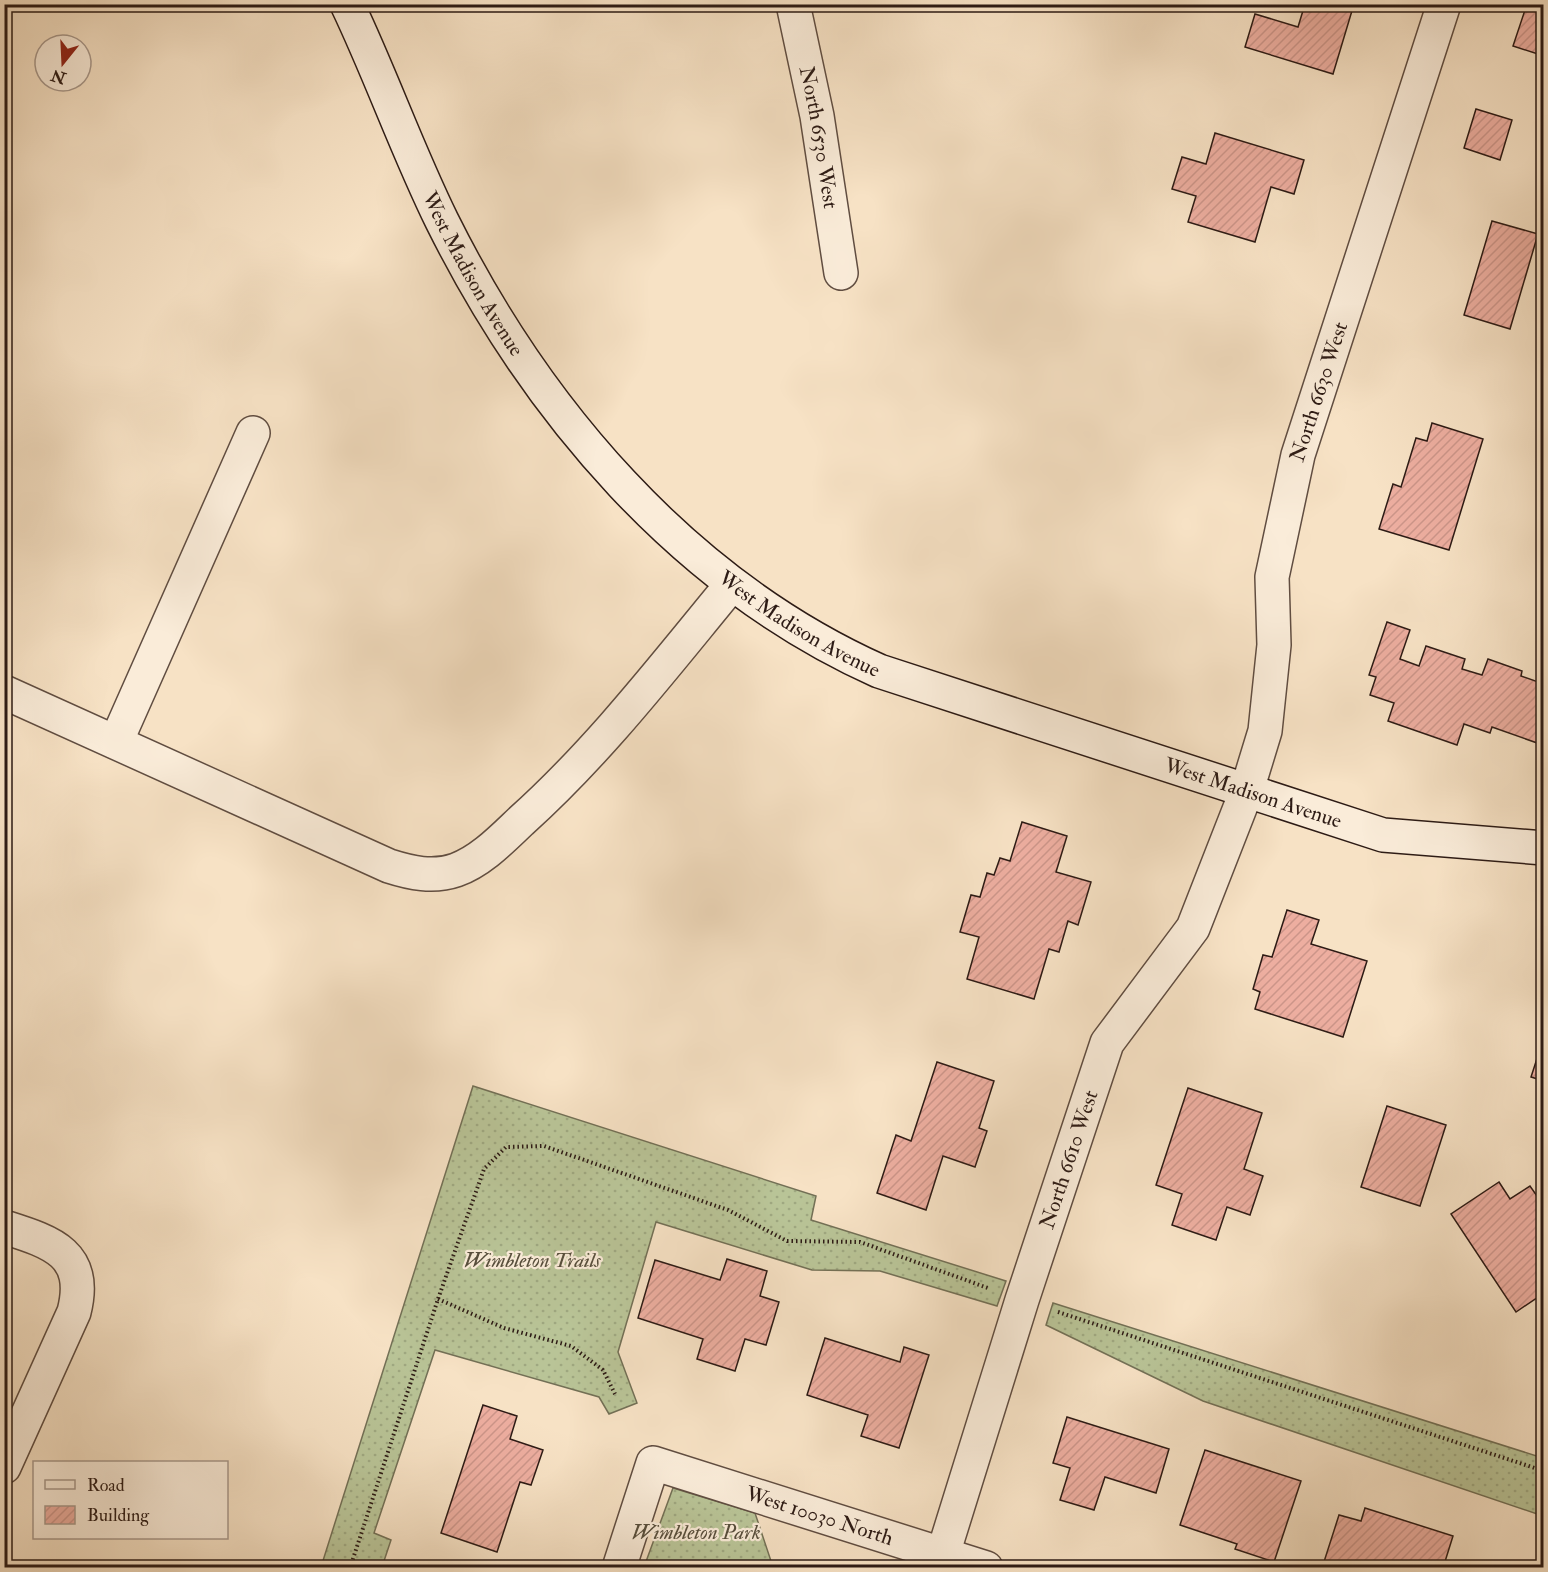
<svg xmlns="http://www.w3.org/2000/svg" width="1548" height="1572" viewBox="0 0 1548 1572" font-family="'IM FELL Double Pica',serif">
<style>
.grass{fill:url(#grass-dots);stroke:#737056;stroke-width:1.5}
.building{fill:url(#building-hatch);stroke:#2d1b15;stroke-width:1.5}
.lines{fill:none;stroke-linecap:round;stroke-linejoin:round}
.street-casing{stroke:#604d41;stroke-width:36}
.secondary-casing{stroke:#2d1b15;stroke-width:36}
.path{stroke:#2d1b15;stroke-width:4;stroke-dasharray:1.5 3;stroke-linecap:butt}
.street{stroke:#faecd9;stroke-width:33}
.secondary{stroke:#faecd9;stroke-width:33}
.labels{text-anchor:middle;stroke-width:4.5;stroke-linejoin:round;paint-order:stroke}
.street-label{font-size:21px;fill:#2d1b15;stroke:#faecd9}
.park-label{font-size:21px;font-style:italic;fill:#574e3c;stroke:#faecd9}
</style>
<defs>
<pattern id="grass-dots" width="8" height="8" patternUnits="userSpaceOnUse" patternTransform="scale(1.5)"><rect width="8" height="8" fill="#b9c497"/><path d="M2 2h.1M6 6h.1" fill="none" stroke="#9fa881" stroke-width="1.8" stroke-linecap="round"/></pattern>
<pattern id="building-hatch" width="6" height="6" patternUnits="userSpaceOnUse" patternTransform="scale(1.5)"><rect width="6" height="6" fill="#edaea0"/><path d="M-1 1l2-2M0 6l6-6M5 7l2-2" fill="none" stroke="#cc9589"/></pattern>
</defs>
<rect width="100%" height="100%" fill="#f7e2c5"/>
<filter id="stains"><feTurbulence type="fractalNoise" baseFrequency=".00333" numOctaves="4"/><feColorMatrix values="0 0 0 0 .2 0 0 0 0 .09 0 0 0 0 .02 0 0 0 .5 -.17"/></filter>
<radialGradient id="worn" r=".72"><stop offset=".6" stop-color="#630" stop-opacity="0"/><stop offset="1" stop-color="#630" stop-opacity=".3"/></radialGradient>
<g class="grass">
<polygon points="473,1086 816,1196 811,1220 1006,1281 997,1306 880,1271 812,1270 656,1222 618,1352 637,1403 609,1414 599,1397 435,1350 374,1533 391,1540 382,1567 321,1567"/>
<polygon points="1053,1303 1543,1458 1543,1516 1203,1401 1046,1325"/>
<polygon points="673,1488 755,1513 771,1561 771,1567 644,1567"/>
</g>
<g class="building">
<polygon points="1305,4 1354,4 1333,74 1245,47 1255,14 1298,27"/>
<polygon points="1527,4 1544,4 1544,56 1513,46"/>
<polygon points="1476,109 1512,120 1500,160 1464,148"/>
<polygon points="1215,133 1304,160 1294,194 1271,187 1255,242 1188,222 1196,196 1172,189 1182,157 1206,164"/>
<polygon points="1492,221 1538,234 1510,329 1464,315"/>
<polygon points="1432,423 1483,439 1449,550 1379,529 1393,484 1401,487 1416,438 1427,441"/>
<polygon points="1387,622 1410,630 1400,659 1419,666 1426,646 1465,659 1462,669 1482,675 1488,659 1522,671 1521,676 1544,684 1544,735 1540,744 1492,727 1490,733 1464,724 1457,745 1388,721 1394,703 1370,695 1376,677 1369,675"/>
<polygon points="1022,822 1067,836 1056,872 1091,882 1078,925 1068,921 1059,952 1049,949 1034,999 967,979 979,937 960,932 971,895 980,897 987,873 994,875 1000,858 1010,861"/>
<polygon points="1287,910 1319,920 1311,944 1367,961 1343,1037 1255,1009 1260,992 1253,989 1263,955 1272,957"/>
<polygon points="1544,1037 1544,1081 1531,1077"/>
<polygon points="937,1062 994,1081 979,1128 987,1131 975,1167 943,1156 926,1210 877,1193 896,1135 911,1141"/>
<polygon points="1188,1088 1262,1113 1244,1169 1263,1176 1250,1215 1227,1207 1216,1240 1172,1225 1182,1194 1156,1185"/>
<polygon points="1387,1106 1446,1125 1420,1206 1361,1187"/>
<polygon points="1499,1182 1510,1199 1530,1186 1544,1206 1544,1293 1516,1312 1451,1214"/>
<polygon points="727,1259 767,1271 760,1296 779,1302 766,1345 745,1339 735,1371 697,1359 703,1339 638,1318 655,1260 720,1280"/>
<polygon points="825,1338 900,1362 904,1347 929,1355 899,1448 861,1436 868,1415 807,1395"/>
<polygon points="483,1405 517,1416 510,1439 543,1450 531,1485 520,1482 497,1552 441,1533"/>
<polygon points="1067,1417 1169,1449 1156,1493 1105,1477 1094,1510 1060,1500 1070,1468 1053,1463"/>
<polygon points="1205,1450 1301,1481 1274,1562 1235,1549 1237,1544 1180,1525"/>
<polygon points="1365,1508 1453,1536 1443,1568 1322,1568 1339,1515 1361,1521"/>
</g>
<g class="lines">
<g class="street-casing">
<g id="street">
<path id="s1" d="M 793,4 L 817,116 L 841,273"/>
<path d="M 4,692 L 389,866 C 411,873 433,878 456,870 C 481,861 502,839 521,821 C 600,750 665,665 732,584"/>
<polyline points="116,742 253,433"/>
<path d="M 4,1227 C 51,1242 89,1253 74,1312 L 4,1467"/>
<path id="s2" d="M 943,1554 L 1022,1300 L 1107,1043 L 1193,928 L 1247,790 L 1265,731 L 1274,645 L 1272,577 L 1298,455 L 1444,4"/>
<path id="s3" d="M 619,1568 L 653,1463 L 986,1568"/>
</g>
</g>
<g class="secondary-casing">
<g id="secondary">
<path id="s4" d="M 347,4 C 381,75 407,150 442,221 C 536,410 683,583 879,671 L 1383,835 L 1544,848"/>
</g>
</g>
<g class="path">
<polyline points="438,1299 504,1328 571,1346 603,1370 615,1394"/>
<polyline points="1058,1312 1544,1471"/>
<polyline points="350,1568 438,1299 484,1169 506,1147 544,1146 728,1210 787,1241 860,1242 988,1288"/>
</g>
<use href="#street" class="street"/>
<use href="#secondary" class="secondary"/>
</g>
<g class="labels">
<g class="street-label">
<text dy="7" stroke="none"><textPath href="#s1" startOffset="136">North 6530 West</textPath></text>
<text dy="7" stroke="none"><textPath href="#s4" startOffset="298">West Madison Avenue</textPath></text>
<text dy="7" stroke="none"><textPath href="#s2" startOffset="1236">North 6630 West</textPath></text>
<text dy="7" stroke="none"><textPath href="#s4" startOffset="784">West Madison Avenue</textPath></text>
<text dy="7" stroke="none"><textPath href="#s4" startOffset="1270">West Madison Avenue</textPath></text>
<text dy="7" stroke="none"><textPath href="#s2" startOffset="414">North 6610 West</textPath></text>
<text dy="7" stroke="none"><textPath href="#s3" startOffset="285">West 10030 North</textPath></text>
</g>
<g class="park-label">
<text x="532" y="1267">Wimbleton Trails</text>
<text x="696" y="1539">Wimbleton Park</text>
</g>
</g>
<rect width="1548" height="1572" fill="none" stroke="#f7e2c5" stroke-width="24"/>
<rect x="6" y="6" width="1536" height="1560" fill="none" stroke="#2d1b15" stroke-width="3"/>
<rect x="12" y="12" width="1524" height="1548" fill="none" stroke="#2d1b15" stroke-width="1.5"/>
<rect x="33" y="1461" width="195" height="78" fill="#faecd9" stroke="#a8988b" stroke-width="1.5"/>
<rect x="45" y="1480" width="30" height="9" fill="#faecd9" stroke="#a8988b" stroke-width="1.5"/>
<text x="87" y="1491" font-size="18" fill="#2d1b15">Road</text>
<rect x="45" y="1506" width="30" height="18" fill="url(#building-hatch)" stroke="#a8988b" stroke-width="1.5"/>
<text x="87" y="1521" font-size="18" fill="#2d1b15">Building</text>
<g transform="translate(63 63) rotate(198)"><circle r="28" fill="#faecd9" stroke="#a8988b" stroke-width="1.5"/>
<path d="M0-4.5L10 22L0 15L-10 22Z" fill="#8f2418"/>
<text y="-9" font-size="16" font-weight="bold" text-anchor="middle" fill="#2d1b15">N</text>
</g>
<rect width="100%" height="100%" filter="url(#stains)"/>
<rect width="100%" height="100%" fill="url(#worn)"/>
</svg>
